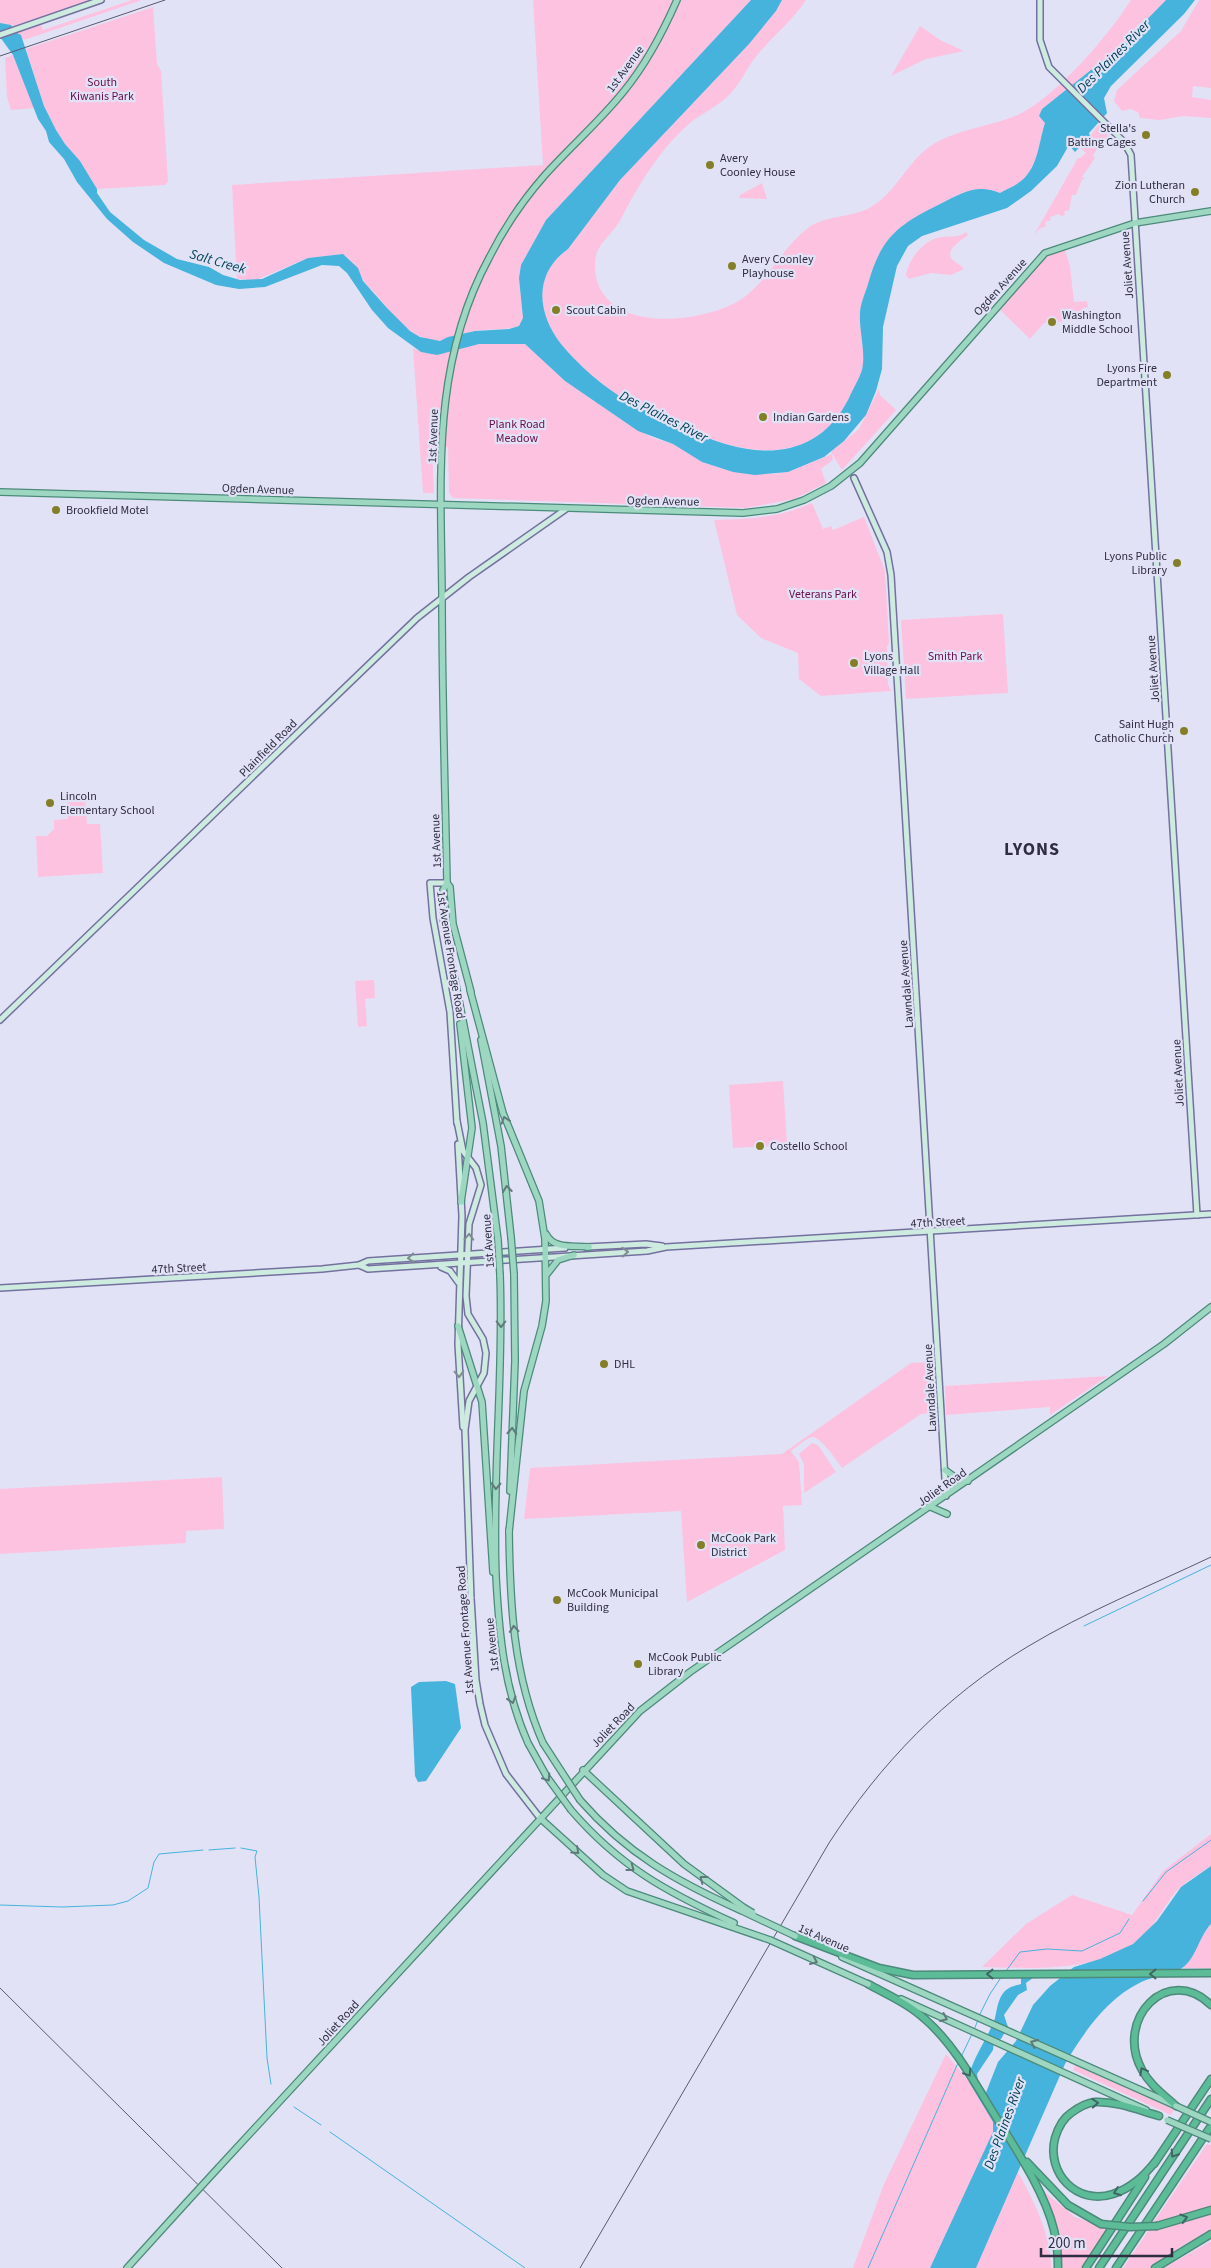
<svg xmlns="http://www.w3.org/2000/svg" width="1211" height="2268" viewBox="0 0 1211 2268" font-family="'Source Sans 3',sans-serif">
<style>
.green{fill:#fdc2e0}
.water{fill:#46b3dc}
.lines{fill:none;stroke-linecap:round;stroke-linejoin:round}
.stream{stroke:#46b3dc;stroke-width:1}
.secondary-casing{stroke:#74719f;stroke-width:8}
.primary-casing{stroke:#4c8a7a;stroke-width:8}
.highway-casing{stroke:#4c8a7a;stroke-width:9}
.secondary{stroke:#ceebe0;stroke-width:5}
.primary{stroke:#9dd7c1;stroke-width:5.5}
.highway{stroke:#5cbc98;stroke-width:6}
.rail{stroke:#5a596e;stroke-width:1}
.primary-bridge-casing{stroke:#4c8a7a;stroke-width:8;stroke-linecap:butt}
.highway-bridge-casing{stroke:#4c8a7a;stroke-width:9;stroke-linecap:butt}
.primary-bridge{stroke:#9dd7c1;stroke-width:5.5}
.highway-bridge{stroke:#5cbc98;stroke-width:6}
.oneway{stroke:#60797b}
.oneway2{stroke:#7e8c90}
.oneway3{stroke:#406664}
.poi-dot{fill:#847f27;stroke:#e2e2f7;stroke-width:2}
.labels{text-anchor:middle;stroke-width:4.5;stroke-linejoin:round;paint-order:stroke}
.street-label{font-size:12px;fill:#2e2d41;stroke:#e2e2f7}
.park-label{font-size:12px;fill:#6b0f4b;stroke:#e2e2f7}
.poi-label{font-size:12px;fill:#2e2d41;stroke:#e2e2f7;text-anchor:start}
.water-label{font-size:14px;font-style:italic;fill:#004256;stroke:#e2e2f7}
.district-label{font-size:18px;font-weight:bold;letter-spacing:1px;fill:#2e2d41;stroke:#e2e2f7}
</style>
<rect width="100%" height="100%" fill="#e2e2f7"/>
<g class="green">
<polygon points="0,0 91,0 14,26 0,23"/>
<polygon points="132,0 142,0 24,40 17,33 41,25 43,30"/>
<path d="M 533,0 L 751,0 L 546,220 L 521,265 L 519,278 L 523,318 L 519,326 C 504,331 488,328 473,331 C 465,333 441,342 436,341 C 410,339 390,311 374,292 C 371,288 366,286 364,281 C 356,269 356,264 343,254 L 308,258 L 256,280 L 237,279 L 232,185 L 543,165 Z"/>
<path d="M 782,0 L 806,0 C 792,21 774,35 758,54 C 747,67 741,84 728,96 C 717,107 702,113 690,123 C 660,149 639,184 621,219 C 615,231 602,240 597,252 C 593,265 595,281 602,292 C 626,330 696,321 731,305 C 764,290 779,250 808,228 C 825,215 852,218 871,207 C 897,192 907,161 932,145 C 958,129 987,127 1015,116 C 1053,101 1109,35 1131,0 L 1166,0 L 1121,46 L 1042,109 L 1039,117 L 1046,123 C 1038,141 1038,168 1021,181 C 1015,186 1007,189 1000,193 C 977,183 960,193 940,204 C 898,225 881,237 868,285 C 865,294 860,304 860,314 C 859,331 866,353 862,370 C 859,379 853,389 849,398 C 816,464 750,458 692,431 C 674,422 655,415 637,406 C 609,392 581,368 561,344 C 537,313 533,274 568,249 L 620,180 L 749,44 L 776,11 Z"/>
<polygon points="1199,0 1211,0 1211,88 1193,86 1192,97 1211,100 1211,118 1183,116 1160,120 1140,118 1138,112 1130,109 1122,111 1114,101 1117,90 1181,31"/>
<polygon points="153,7 157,64 161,71 168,182 165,185 97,189 80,161 65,144 56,130 44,106 26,49"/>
<polygon points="920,26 940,40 964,51 926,59 891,76"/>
<polygon points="13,55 35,108 11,110 7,97 5,58"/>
<polygon points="1099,124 1105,129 1108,136 1105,142 1101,141 1093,156 1095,158 1082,177 1085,179 1082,179 1076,195 1072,195 1069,211 1072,213 1068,210 1064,212 1065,215 1061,216 1059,214 1050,217 1051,220 1045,222 1046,226 1039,229 1034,235 1078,158 1080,158 1086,153 1081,149"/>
<polygon points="762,183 767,199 739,198 740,195"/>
<path d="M 966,232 L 968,235 C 961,241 942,251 954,261 C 958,264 961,265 964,269 L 951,275 L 931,273 L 909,279 L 906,275 C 909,258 924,239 942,237 C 951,236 958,238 966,232 Z"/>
<path d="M 1064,247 L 1070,266 L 1074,302 L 1087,301 L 1088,307 L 1084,308 C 1075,322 1060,322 1044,323 L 1030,339 L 997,307 L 1042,257 Z"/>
<path d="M 510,342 L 525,344 L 565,381 L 629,425 L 653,438 L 673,444 L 702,462 L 714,466 L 733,472 L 773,474 L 788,472 L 832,454 L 833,460 L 821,469 L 826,483 L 794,499 L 746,508 L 453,498 L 449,493 L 448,447 L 432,448 L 434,493 L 423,493 L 413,348 C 436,360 454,348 478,344 C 488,342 499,343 510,342 Z"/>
<polygon points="879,389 880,395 896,410 842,470 831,452 859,429"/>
<path d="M 812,503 L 823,529 L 831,526 L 833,530 L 864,517 L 885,571 L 889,643 L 887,647 L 888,684 L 891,691 L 821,696 L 799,679 L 798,653 L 761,638 L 737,615 L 714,520 C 752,519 777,518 812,503 Z"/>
<polygon points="1003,614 1008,693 906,699 901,620"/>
<polygon points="85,798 87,824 100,824 103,873 38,877 36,836 47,836 54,829 54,820 68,819 67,799"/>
<polygon points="374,980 375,998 365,999 367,1026 358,1027 355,981"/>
<polygon points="783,1081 787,1145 733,1148 729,1085"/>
<path d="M 931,1362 L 933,1413 L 921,1414 L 842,1468 C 837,1461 820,1436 812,1437 C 805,1439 797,1447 791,1451 L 799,1462 L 802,1505 L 783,1506 L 785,1550 L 687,1602 L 681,1511 L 524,1519 L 530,1468 L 782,1454 L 911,1363 Z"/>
<polygon points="1108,1376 1050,1415 1050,1407 946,1415 945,1386"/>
<polygon points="812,1443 818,1445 836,1472 804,1493 804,1464 799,1454"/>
<polygon points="222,1477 224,1529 186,1531 186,1543 0,1554 0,1489"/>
<path d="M 1211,1834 L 1211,1866 C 1199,1874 1184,1882 1175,1893 C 1163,1908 1156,1923 1143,1936 C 1101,1974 1034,1968 982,1967 L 1026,1924 L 1072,1895 L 1132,1915 L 1163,1871 Z"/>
<path d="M 1211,1924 L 1211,1968 L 1183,1968 C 1194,1954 1198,1937 1211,1924 Z"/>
<path d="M 946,2054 C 959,2069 990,2104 994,2124 C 997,2138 940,2247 930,2268 L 853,2268 L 884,2184 Z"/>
<polygon points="1075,2065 1174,2109 1171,2115 1073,2070"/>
<polygon points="1207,2144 1211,2145 1211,2208 1153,2223"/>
<path d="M 1018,2172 C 1034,2201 1051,2235 1051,2268 L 976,2268 Z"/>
<polygon points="1041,2189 1075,2217 1107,2228 1081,2268 1062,2268 1058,2234"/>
<polygon points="1211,2215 1211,2230 1180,2247 1149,2268 1123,2268 1149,2230"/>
<polygon points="1211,2241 1211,2268 1164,2268"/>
</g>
<g class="water">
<path d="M 751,0 L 782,0 L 776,11 L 749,44 L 620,180 L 568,249 C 533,274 537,313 561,344 C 581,368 609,392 637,406 C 655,415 674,422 692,431 C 750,459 816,464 849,398 C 853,389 859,379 862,370 C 866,353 859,331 860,314 C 860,304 865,294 868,284 C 881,237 898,225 940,204 C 961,193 977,183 1000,193 C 1007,189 1015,186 1021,181 C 1038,168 1039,141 1045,123 L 1039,116 L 1042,109 L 1121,46 L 1166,0 L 1195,0 L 1184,14 L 1111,86 L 1104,98 L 1107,113 L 1089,133 L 1090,136 L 1075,152 L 1069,145 L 1057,166 L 1031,191 L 1007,208 L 922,236 L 908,246 L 897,266 L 883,327 L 882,369 L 876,391 L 866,415 L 844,441 L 824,457 L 788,472 L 755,475 L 733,472 L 702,462 L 673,444 L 638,431 L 565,381 L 525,344 L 479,344 L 437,355 L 421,352 L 388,328 L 372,310 L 347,273 L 339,266 L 322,265 L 265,287 L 239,289 L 216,285 L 164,263 L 133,242 L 107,219 L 77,182 L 64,159 L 49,142 L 46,131 L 38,119 L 13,55 L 0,37 L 0,23 L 11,25 L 17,33 L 21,35 L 44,106 L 56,130 L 65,144 L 80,161 L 97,189 L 97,193 L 110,212 L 144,240 L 177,259 L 209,267 L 223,275 L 240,280 L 262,279 L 308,258 L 343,254 L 358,268 L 363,281 L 387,308 L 410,331 L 420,337 L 440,341 L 448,337 L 475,331 L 509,329 L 519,326 L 523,318 L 519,278 L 521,265 L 546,220 Z"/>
<polygon points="446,1681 455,1684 461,1728 426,1781 418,1782 415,1776 411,1687 419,1682"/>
<path d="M 1211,1866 L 1211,1924 C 1199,1936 1196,1959 1182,1968 C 1171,1976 1157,1976 1146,1980 C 1109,1995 1084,2032 1065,2064 L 976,2268 L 930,2268 L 993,2132 L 993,2122 L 969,2082 C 968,2064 989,2037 995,2018 C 997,2009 998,1999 1004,1992 C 1009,1987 1014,1986 1021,1984 L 1021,1975 L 1037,1975 L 1026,1983 L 1027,1990 L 1018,1995 L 1004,2015 L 1008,2027 L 1001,2039 L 994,2042 L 993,2050 L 977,2074 L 979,2086 L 985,2095 L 998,2062 L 1016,2041 L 1033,2005 L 1050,1986 L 1074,1967 L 1100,1959 L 1133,1944 L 1157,1921 L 1181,1887 Z"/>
</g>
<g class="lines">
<g class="stream">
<polyline points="1084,1626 1211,1565"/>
<polyline points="241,1848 257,1851 255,1857 259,1897 267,2058 271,2084"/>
<polyline points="209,1850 235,1848"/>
<polyline points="1143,1901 1166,1872 1211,1840"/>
<polyline points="0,1905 62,1907 113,1905 128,1901 148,1888 154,1862 159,1854 203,1850"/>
<polyline points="1006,1971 1020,1952 1047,1949 1082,1951 1120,1933 1129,1919"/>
<polyline points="979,2016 990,1994 1002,1976"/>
<polyline points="974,2030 978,2020"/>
<polyline points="961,2057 972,2034"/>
<polyline points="294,2107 321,2125"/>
<polyline points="330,2132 525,2268"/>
<polyline points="868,2268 958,2063"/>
</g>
<g class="secondary-casing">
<g id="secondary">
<polyline points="1040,0 1040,40 1049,67 1124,142 1131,155 1197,1215"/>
<polyline points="0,35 101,0"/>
<polyline points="854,478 887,552 891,575 946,1496"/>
<polyline points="447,883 430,883 433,918 450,1012 457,1123"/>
<polyline points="0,1020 417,618 469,577 566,509"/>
<polyline points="457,1121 463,1151 476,1168 481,1185 469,1224 466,1296 468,1314 483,1339 486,1353 484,1373 469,1401 465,1430 471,1598 476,1680 480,1704 485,1725 506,1774 540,1818"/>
<polyline points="458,1144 462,1216 458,1344 463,1427"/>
<polyline points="586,1247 646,1244 662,1246"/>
<polyline points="359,1265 368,1269 647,1251 666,1247 1211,1214"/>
<polyline points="441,1267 450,1271 458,1282"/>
<polyline points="0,1288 322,1269 359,1265 368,1261 565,1248"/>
</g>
</g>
<g class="primary-casing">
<g id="primary">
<polyline points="0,492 743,513 777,509 804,500 831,486 860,463 1045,253 1135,223 1211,211"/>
<polyline points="447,883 450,887 453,924 471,992"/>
<polyline points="470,990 503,1113 539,1201 545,1239 546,1301 542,1326 524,1391 509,1532"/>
<polyline points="460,1024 472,1128 461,1202"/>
<polyline points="481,1040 501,1146 511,1237"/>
<path d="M 546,1234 C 554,1250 574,1245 589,1247"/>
<path d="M 498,1240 L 483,1123 L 443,918 L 443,890 L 447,883 C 445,787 442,691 442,595 C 441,477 431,365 489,258 C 504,228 523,200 545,175 C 571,146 600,121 624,91 C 647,63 663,32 677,0"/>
<polyline points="547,1274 558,1260 574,1255"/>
<path d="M 500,1275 C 504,1375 492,1475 496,1576 C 499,1634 504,1689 528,1743"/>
<polyline points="458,1326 482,1402 493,1572"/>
<polyline points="945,1470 956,1478 968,1481"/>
<polyline points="510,1491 515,1361 514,1274"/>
<polyline points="931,1507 947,1514"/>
<path d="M 509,1530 C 510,1604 513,1675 543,1743"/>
<polyline points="583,1770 684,1864 743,1907"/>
<path d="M 580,1800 C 627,1854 676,1881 740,1910"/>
<path d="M 571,1810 C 620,1867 667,1892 734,1923"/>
<polyline points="540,1818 603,1875 627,1891 770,1940"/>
<polyline points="842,1957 1172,2104"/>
<polyline points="901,1999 1146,2110"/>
<polyline points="219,2167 640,1711 690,1672 1164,1344 1211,1307"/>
<polyline points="127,2268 186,2203"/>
</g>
</g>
<g class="highway-casing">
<g id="highway">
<polyline points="795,1936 879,1968 913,1975 1211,1973"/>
<path d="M 868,1984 C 888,1995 909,2004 926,2020 C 953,2044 972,2078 991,2109 C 1013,2145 1044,2189 1054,2230 C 1057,2242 1058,2256 1058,2268"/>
<path d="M 1176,2106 C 1164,2095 1150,2085 1142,2070 C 1114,2019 1168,1963 1211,2005"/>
<polyline points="1027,2162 1068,2205 1101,2224"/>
<path d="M 1155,2162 C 1143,2177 1131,2188 1113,2194 C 1077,2206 1046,2173 1055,2138 C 1058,2128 1062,2119 1071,2113 C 1079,2107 1086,2103 1095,2102 C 1117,2101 1138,2110 1159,2116"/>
<polyline points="1154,2164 1211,2079"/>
<polyline points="1157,2226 1211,2210"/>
<polyline points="1086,2268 1145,2177"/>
<polyline points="1099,2268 1211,2099"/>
<polyline points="1116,2268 1211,2126"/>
<polyline points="1155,2268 1211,2234"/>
</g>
</g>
<use href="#secondary" class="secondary"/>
<use href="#primary" class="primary"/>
<use href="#highway" class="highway"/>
<g class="rail">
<polyline points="0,56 165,0"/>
<polyline points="0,1988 282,2268"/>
<path d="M 580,2268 L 829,1843 C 880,1764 945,1696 1027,1647 C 1085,1612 1150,1586 1211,1557"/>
</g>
<g class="primary-bridge-casing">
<g id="primary-bridge">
<polyline points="511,1237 514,1274"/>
<polyline points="498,1240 500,1275"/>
<polyline points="528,1743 547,1777 571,1810"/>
<polyline points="543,1743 580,1800"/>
<polyline points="743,1907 753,1913"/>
<polyline points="740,1910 795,1936"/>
<polyline points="770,1940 868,1984"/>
<polyline points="1176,2106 1211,2122"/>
<polyline points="1167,2120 1211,2139"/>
<polyline points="186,2203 219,2167"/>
</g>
</g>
<g class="highway-bridge-casing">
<polyline id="highway-bridge" points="1101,2224 1130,2227 1157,2226"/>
</g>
<use href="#primary-bridge" class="primary-bridge"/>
<use href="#highway-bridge" class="highway-bridge"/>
</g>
<defs><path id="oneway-chevron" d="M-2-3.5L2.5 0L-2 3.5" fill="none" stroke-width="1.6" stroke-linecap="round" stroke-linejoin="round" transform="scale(1.25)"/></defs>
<g class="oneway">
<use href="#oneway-chevron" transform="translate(505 1120) rotate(-108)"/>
<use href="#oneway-chevron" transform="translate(507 1189) rotate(-97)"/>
<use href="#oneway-chevron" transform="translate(501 1324) rotate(90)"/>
<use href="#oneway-chevron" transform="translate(512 1431) rotate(-87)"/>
<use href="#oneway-chevron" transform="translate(496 1486) rotate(92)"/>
<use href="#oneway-chevron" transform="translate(514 1629) rotate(-95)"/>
<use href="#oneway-chevron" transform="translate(512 1700) rotate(73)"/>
<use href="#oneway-chevron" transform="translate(547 1778) rotate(57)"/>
<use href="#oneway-chevron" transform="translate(576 1851) rotate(42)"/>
<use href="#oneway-chevron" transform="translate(631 1868) rotate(37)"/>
<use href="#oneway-chevron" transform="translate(703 1879) rotate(-143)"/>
<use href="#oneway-chevron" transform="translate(814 1961) rotate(24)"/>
<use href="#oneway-chevron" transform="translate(944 2018) rotate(24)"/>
<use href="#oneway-chevron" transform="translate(1034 2043) rotate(-155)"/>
</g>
<g class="oneway2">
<use href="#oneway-chevron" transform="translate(469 1237) rotate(-88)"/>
<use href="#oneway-chevron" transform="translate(625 1252) rotate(-3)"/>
<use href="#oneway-chevron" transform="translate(411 1258) rotate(176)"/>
<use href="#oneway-chevron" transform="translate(459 1374) rotate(88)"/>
</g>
<g class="oneway3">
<use href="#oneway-chevron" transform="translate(990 1974) rotate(180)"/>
<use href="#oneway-chevron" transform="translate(1153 1974) rotate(180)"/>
<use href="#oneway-chevron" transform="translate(1143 2071) rotate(-119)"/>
<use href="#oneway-chevron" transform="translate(968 2073) rotate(57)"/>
<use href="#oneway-chevron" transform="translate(1095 2103) rotate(-5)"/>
<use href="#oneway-chevron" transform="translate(1174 2154) rotate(123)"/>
<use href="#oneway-chevron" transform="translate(1117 2192) rotate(160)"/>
<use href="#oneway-chevron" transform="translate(1184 2218) rotate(-16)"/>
</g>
<g class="poi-dot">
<circle cx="1146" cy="135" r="5"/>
<circle cx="710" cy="165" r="5"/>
<circle cx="1195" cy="192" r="5"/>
<circle cx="732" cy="266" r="5"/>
<circle cx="556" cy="310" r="5"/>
<circle cx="1052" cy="322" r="5"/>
<circle cx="1167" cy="375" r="5"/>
<circle cx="763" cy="417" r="5"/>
<circle cx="56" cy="510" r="5"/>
<circle cx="1177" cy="563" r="5"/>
<circle cx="854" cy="663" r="5"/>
<circle cx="1184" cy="731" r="5"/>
<circle cx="50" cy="803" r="5"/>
<circle cx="760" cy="1146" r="5"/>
<circle cx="604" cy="1364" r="5"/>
<circle cx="701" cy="1545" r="5"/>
<circle cx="557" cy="1600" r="5"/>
<circle cx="638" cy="1664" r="5"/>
</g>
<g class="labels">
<g class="street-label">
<text transform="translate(625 69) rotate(-54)" y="4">1st Avenue</text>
<text transform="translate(1127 265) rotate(-94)" y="4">Joliet Avenue</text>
<text transform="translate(1000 287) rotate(-48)" y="4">Ogden Avenue</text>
<text transform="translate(433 436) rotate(-88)" y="4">1st Avenue</text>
<text transform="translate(258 489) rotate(2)" y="4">Ogden Avenue</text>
<text transform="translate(663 501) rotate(1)" y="4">Ogden Avenue</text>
<text transform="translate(1153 669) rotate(-94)" y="4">Joliet Avenue</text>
<text transform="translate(268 748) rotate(-45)" y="4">Plainfield Road</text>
<text transform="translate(436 841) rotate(-92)" y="4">1st Avenue</text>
<text transform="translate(451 955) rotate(81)" y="4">1st Avenue Frontage Road</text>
<text transform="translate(906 984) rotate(-94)" y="4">Lawndale Avenue</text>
<text transform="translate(1178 1073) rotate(-93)" y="4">Joliet Avenue</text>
<text transform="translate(938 1222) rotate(-3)" y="4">47th Street</text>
<text transform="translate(488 1241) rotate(-94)" y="4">1st Avenue</text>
<text transform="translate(179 1268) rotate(-3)" y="4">47th Street</text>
<text transform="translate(930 1388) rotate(-93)" y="4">Lawndale Avenue</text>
<text transform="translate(942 1487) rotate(-35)" y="4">Joliet Road</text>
<text transform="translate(465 1630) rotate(-94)" y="4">1st Avenue Frontage Road</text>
<text transform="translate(492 1645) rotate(-96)" y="4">1st Avenue</text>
<text transform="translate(613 1725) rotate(-46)" y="4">Joliet Road</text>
<text transform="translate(824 1938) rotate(24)" y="4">1st Avenue</text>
<text transform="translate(338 2023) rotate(-48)" y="4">Joliet Road</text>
</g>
<g class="park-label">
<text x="102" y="86">South<tspan x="102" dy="14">Kiwanis Park</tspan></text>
<text x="517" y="428">Plank Road<tspan x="517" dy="14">Meadow</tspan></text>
<text x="823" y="598">Veterans Park</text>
<text x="955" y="660">Smith Park</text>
</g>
<g class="poi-label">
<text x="1136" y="132" text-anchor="end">Stella's<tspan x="1136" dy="14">Batting Cages</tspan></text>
<text x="720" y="162">Avery<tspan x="720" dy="14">Coonley House</tspan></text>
<text x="1185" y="189" text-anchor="end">Zion Lutheran<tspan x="1185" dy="14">Church</tspan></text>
<text x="742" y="263">Avery Coonley<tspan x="742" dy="14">Playhouse</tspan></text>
<text x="566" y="314">Scout Cabin</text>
<text x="1062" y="319">Washington<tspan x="1062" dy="14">Middle School</tspan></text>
<text x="1157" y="372" text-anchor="end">Lyons Fire<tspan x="1157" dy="14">Department</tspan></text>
<text x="773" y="421">Indian Gardens</text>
<text x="66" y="514">Brookfield Motel</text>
<text x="1167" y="560" text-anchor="end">Lyons Public<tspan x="1167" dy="14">Library</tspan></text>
<text x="864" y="660">Lyons<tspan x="864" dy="14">Village Hall</tspan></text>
<text x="1174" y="728" text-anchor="end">Saint Hugh<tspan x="1174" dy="14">Catholic Church</tspan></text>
<text x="60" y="800">Lincoln<tspan x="60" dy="14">Elementary School</tspan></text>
<text x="770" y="1150">Costello School</text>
<text x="614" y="1368">DHL</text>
<text x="711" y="1542">McCook Park<tspan x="711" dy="14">District</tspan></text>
<text x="567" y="1597">McCook Municipal<tspan x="567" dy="14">Building</tspan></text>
<text x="648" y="1661">McCook Public<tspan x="648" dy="14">Library</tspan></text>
</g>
<g class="water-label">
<text transform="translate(1113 56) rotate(-45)" y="5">Des Plaines River</text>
<text transform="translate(218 261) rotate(16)" y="5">Salt Creek</text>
<text transform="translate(664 416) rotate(27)" y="5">Des Plaines River</text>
<text transform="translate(1004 2123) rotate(-70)" y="5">Des Plaines River</text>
</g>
<g class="district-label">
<text x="1032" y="855">LYONS</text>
</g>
</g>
<path d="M1041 2248v8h131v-8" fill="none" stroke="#2e2d41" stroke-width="2.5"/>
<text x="1048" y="2248" font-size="15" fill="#2e2d41" stroke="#e2e2f7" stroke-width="4" paint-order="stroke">200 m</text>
</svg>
